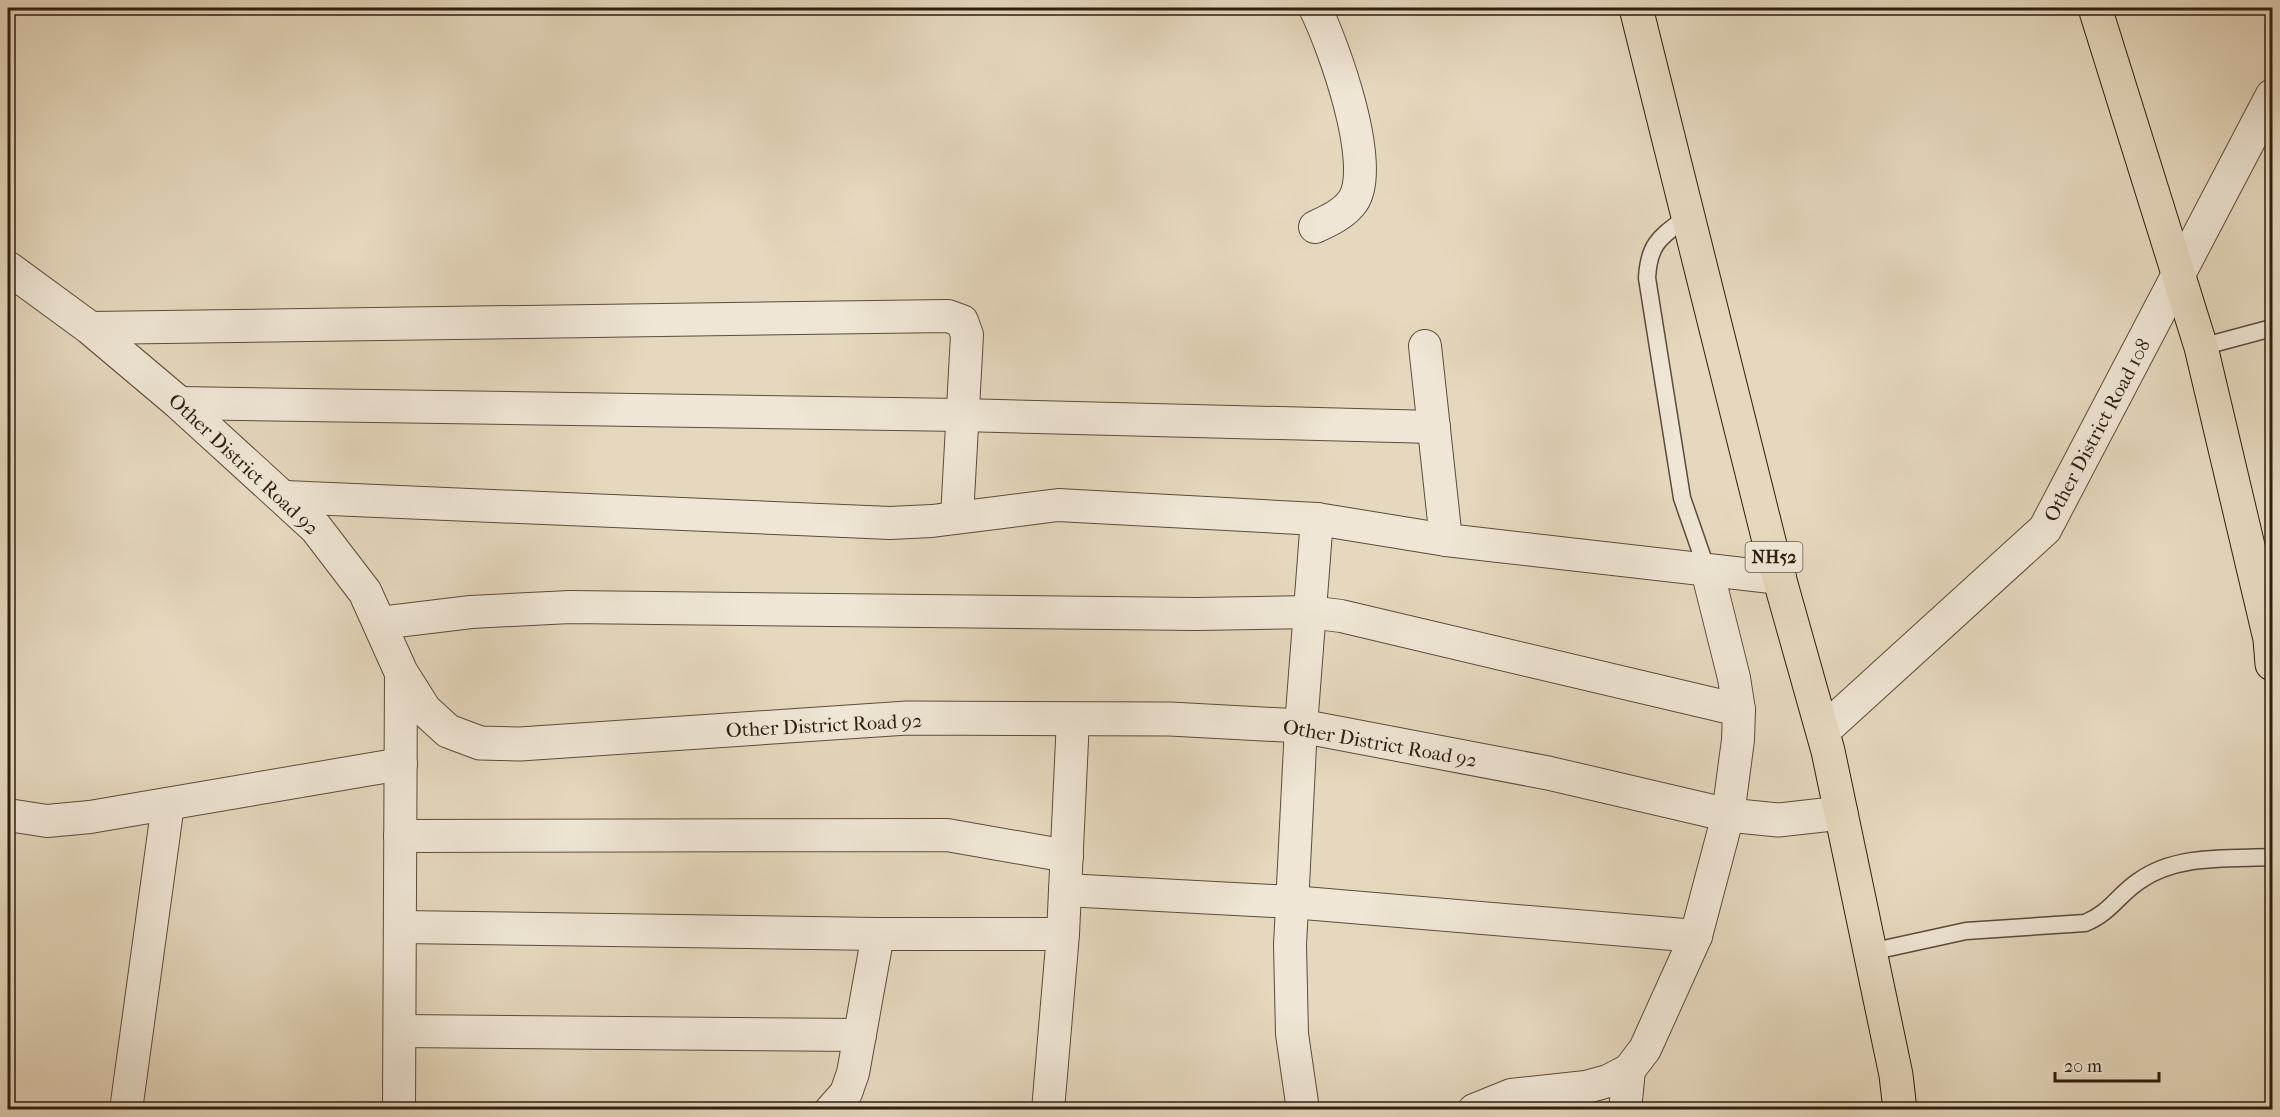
<svg xmlns="http://www.w3.org/2000/svg" width="2280" height="1117" viewBox="0 0 2280 1117" font-family="'IM FELL French Canon',serif">
<style>
.lines{fill:none;stroke-linecap:round;stroke-linejoin:round}
.service-casing{stroke:#5c4c3b;stroke-width:19}
.minor-casing{stroke:#5c4c3b;stroke-width:34}
.tertiary-casing{stroke:#5c4c3b;stroke-width:35}
.trunk-casing{stroke:#2e1e0f;stroke-width:35}
.service{stroke:#efe6d5;stroke-width:16}
.minor{stroke:#efe6d5;stroke-width:32}
.tertiary{stroke:#efe6d5;stroke-width:33}
.trunk{stroke:#e6d8be;stroke-width:33}
.labels{text-anchor:middle;stroke-width:4.5;stroke-linejoin:round;paint-order:stroke}
.shield{fill:#efe6d5;stroke:#685a4a;stroke-width:1.5}
.shield-label{font-size:18px;font-weight:bold;fill:#2e1e0f}
.street-label{font-size:20px;fill:#2e1e0f;stroke:#efe6d5}
</style>
<rect width="100%" height="100%" fill="#e6d8be"/>
<filter id="stains"><feTurbulence type="fractalNoise" baseFrequency=".00333" numOctaves="4"/><feColorMatrix values="0 0 0 0 .2 0 0 0 0 .09 0 0 0 0 .02 0 0 0 .5 -.17"/></filter>
<radialGradient id="worn" r=".72"><stop offset=".6" stop-color="#630" stop-opacity="0"/><stop offset="1" stop-color="#630" stop-opacity=".3"/></radialGradient>
<g class="lines">
<g class="service-casing">
<g id="service">
<path d="M 1688,216 C 1661,237 1649,242 1647,278 L 1682,498 L 1707,570"/>
<polyline points="2201,347 2272,328"/>
<path d="M 1870,952 L 1966,931 L 2085,923 C 2110,913 2118,895 2139,881 C 2176,854 2229,859 2272,857"/>
</g>
</g>
<g class="minor-casing">
<g id="minor">
<path d="M 1315,8 C 1333,44 1377,165 1353,201 C 1344,214 1328,221 1315,227"/>
<polyline points="90,328 948,316 962,321 967,335 957,517"/>
<polyline points="1425,346 1446,540"/>
<polyline points="179,403 961,415 1434,427"/>
<polyline points="285,497 890,523 932,521 1058,505 1317,519 1446,540 1780,578"/>
<polyline points="380,623 471,612 570,607 1196,614 1309,612 1341,616 1739,710"/>
<polyline points="8,815 47,821 90,817 401,764"/>
<polyline points="400,836 947,835 1067,856"/>
<polyline points="1065,890 1292,902 1696,936"/>
<polyline points="400,927 878,934 1063,934"/>
<polyline points="400,1031 860,1035"/>
<polyline points="126,1110 168,804"/>
<polyline points="399,1110 401,672"/>
<polyline points="831,1110 846,1093 853,1073 878,934"/>
<polyline points="1048,1110 1063,934 1073,719"/>
<polyline points="1303,1110 1292,1034 1290,945 1301,726 1317,519"/>
<polyline points="1474,1110 1511,1095 1586,1087 1608,1081 1629,1070 1645,1049 1696,936 1728,815 1738,740 1739,710 1734,678 1707,570"/>
<polyline points="1625,1110 1629,1070"/>
</g>
</g>
<g class="tertiary-casing">
<g id="tertiary">
<polyline points="8,268 90,328 179,403 316,528 365,592 401,672 425,710 448,731 480,743 520,744 907,718 1170,719 1301,726 1548,773 1728,815 1778,820 1841,813"/>
<polyline points="1823,731 2045,529 2272,96"/>
</g>
</g>
<g class="trunk-casing">
<g id="trunk">
<polyline points="1636,8 1770,545 1828,751 1896,1075 1900,1110"/>
<polyline points="2095,8 2201,347 2270,639 2272,664"/>
</g>
</g>
<use href="#service" class="service"/>
<use href="#minor" class="minor"/>
<use href="#tertiary" class="tertiary"/>
<use href="#trunk" class="trunk"/>
</g>
<g class="labels">
<rect class="shield" x="1745.5" y="542" width="57" height="30" rx="4.5"/>
<g class="shield-label">
<text x="1774" y="563">NH52</text>
</g>
<g class="street-label">
<text transform="translate(2097 430) rotate(-62)" y="7">Other District Road 108</text>
<text transform="translate(244 464) rotate(43)" y="7">Other District Road 92</text>
<text transform="translate(824 725) rotate(-3)" y="7">Other District Road 92</text>
<text transform="translate(1380 743) rotate(10)" y="7">Other District Road 92</text>
</g>
</g>
<rect width="2280" height="1117" fill="none" stroke="#e6d8be" stroke-width="30"/>
<rect x="9" y="9" width="2262" height="1099" fill="none" stroke="#2e1e0f" stroke-width="3"/>
<rect x="15" y="15" width="2250" height="1087" fill="none" stroke="#2e1e0f" stroke-width="1.5"/>
<path d="M2055 1072v9h104v-9" fill="none" stroke="#2e1e0f" stroke-width="3"/>
<text x="2064" y="1072" font-size="18" fill="#2e1e0f" stroke="#efe6d5" stroke-width="4.5" paint-order="stroke">20 m</text>
<rect width="100%" height="100%" filter="url(#stains)"/>
<rect width="100%" height="100%" fill="url(#worn)"/>
</svg>
